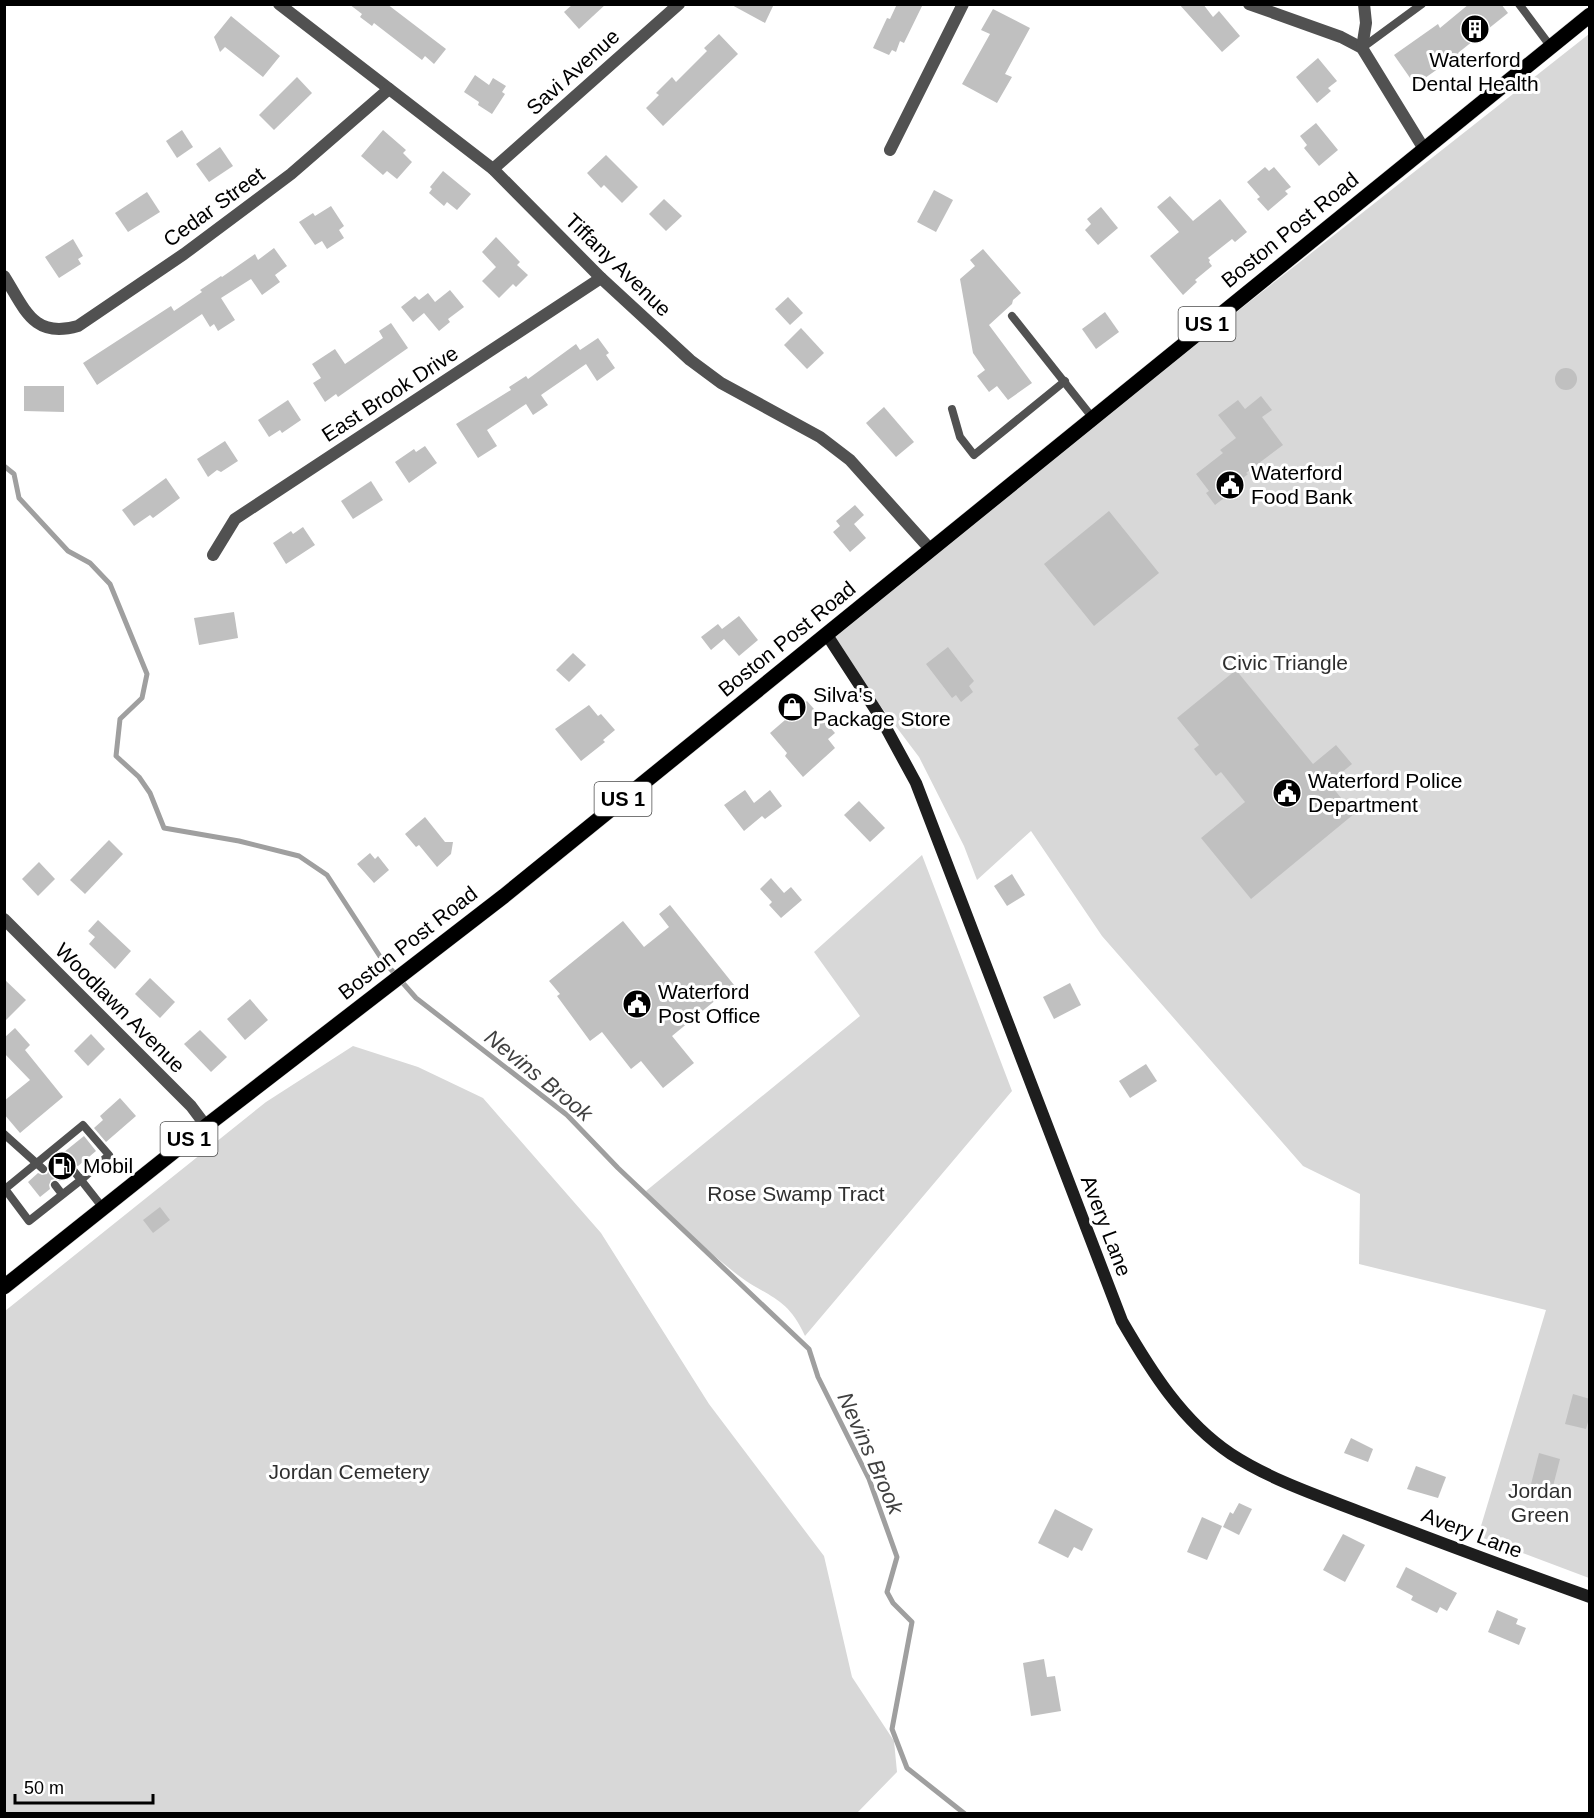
<svg xmlns="http://www.w3.org/2000/svg" width="1594" height="1818" viewBox="0 0 1594 1818" font-family="Arial,sans-serif">
<style>
.green{fill:#d8d8d8}
.lines{fill:none;stroke-linecap:round;stroke-linejoin:round}
.stream{stroke:#9f9f9f;stroke-width:5}
.building{fill:#c0c0c0}
.primary-casing{stroke:#dbdbdb;stroke-width:16}
.lane{stroke:#515151;stroke-width:8}
.street{stroke:#515151;stroke-width:12}
.secondary{stroke:#1e1e1e;stroke-width:12}
.primary{stroke:#000;stroke-width:15}
.labels{text-anchor:middle;stroke-width:6;stroke-linejoin:round;paint-order:stroke}
.shield{fill:#fff;stroke:#4c4c4c;stroke-width:1.5}
.shield-label{font-size:20px;font-weight:bold;fill:#000}
.poi-label{font-size:21px;fill:#000;stroke:#fff;text-anchor:start}
.street-label{font-size:21px;fill:#000;stroke:#fff}
.park-label{font-size:21px;fill:#2f2f2f;stroke:#fff}
.water-label{font-size:22px;font-style:italic;fill:#404040;stroke:#fff}
</style>
<rect width="100%" height="100%" fill="#fff"/>
<g class="green">
<polygon points="1589,34 1589,1578 1478,1536 1546,1310 1359,1264 1360,1194 1303,1166 1102,936 1031,831 977,880 964,846 919,757 827,635"/>
<path d="M 922,855 L 1012,1091 L 805,1336 C 786,1294 766,1298 734,1272 C 706,1250 680,1225 653,1201 L 646,1191 L 860,1016 L 814,952 Z"/>
<polygon points="353,1046 418,1067 483,1098 601,1233 709,1404 824,1556 852,1677 894,1741 897,1772 857,1813 5,1814 5,1311 266,1102"/>
</g>
<g class="lines">
<polyline class="stream" points="4,466 14,474 19,498 68,551 90,563 110,584 147,674 142,698 120,719 116,756 139,777 150,793 164,828 239,841 299,856 327,875 381,958 416,998 567,1115 618,1168 809,1349 818,1377 869,1479 897,1557 887,1592 893,1603 912,1622 892,1729 907,1768 965,1814"/>
</g>
<g class="building">
<polygon points="349,4 387,4 446,49 434,64 425,56 422,60 374,23 372,26 360,17 362,14"/>
<polygon points="573,4 606,4 579,29 564,12"/>
<polygon points="730,4 774,4 765,23"/>
<polygon points="897,4 923,4 904,43 900,41 896,52 892,50 889,55 873,48 887,18 890,19"/>
<polygon points="1179,4 1203,4 1213,17 1219,11 1240,36 1222,52"/>
<polygon points="1469,4 1501,4 1508,13 1458,53 1459,54 1415,85 1394,55 1438,24 1440,28"/>
<polygon points="993,9 1030,28 1005,74 1012,77 997,103 962,84 990,34 981,30"/>
<polygon points="231,16 280,56 263,77 225,47 220,52 214,37"/>
<polygon points="719,34 738,54 663,126 646,108 659,95 656,93 672,77 676,82 707,51 704,48"/>
<polygon points="1318,58 1337,81 1328,88 1331,91 1317,103 1296,77"/>
<polygon points="475,75 489,85 493,78 506,86 502,92 505,94 492,114 478,105 479,102 464,92"/>
<polygon points="297,77 312,93 274,130 259,115"/>
<polygon points="1316,123 1338,150 1319,166 1304,148 1307,145 1300,136"/>
<polygon points="182,130 193,147 177,158 166,141"/>
<polygon points="383,130 406,150 403,153 412,162 397,179 387,171 383,175 361,156"/>
<polygon points="220,147 233,166 209,182 196,164"/>
<polygon points="606,155 638,187 622,203 604,185 601,188 587,173"/>
<polygon points="1265,167 1269,171 1274,167 1291,187 1285,191 1288,194 1268,211 1257,199 1260,197 1247,182"/>
<polygon points="443,171 471,194 457,210 447,202 444,206 429,193 432,189 430,187"/>
<polygon points="934,190 953,200 936,232 917,222"/>
<polygon points="147,192 160,212 128,232 115,213"/>
<polygon points="1170,196 1193,221 1220,199 1247,232 1235,242 1232,239 1208,258 1210,260 1209,262 1212,266 1195,280 1197,282 1183,295 1150,256 1179,232 1157,207"/>
<polygon points="664,199 682,216 666,231 649,214"/>
<polygon points="331,206 344,226 339,230 344,238 327,249 322,241 315,245 299,222 313,213 315,216"/>
<polygon points="1101,207 1118,228 1098,245 1085,230 1091,224 1087,219"/>
<polygon points="496,237 520,262 517,265 528,275 516,287 513,284 499,298 482,281 496,267 482,252"/>
<polygon points="73,239 83,256 78,259 81,264 59,278 45,257"/>
<polygon points="274,248 287,266 275,275 280,282 262,295 251,279 221,298 235,320 218,331 214,324 210,327 202,314 97,385 83,363 171,306 174,311 202,292 200,290 221,276 222,277 255,254 258,260"/>
<polygon points="983,249 1021,293 1013,300 1012,304 989,325 1032,383 1008,400 997,386 989,392 977,376 985,370 973,353 960,279 975,266 970,260"/>
<polygon points="450,290 464,307 448,319 450,322 439,331 424,313 413,322 401,307 415,296 419,300 428,293 435,302"/>
<polygon points="788,297 803,313 790,325 775,309"/>
<polygon points="1105,312 1119,332 1096,349 1082,329"/>
<polygon points="391,323 408,348 338,397 336,394 325,402 313,383 321,378 312,364 335,349 345,364 383,338 379,331"/>
<polygon points="801,328 824,353 807,369 784,345"/>
<polygon points="598,338 609,353 606,355 615,368 597,381 586,364 541,395 548,405 533,415 526,404 487,430 497,446 478,458 456,424 511,390 509,387 526,376 528,379 576,344 580,350"/>
<circle cx="1566" cy="379" r="11"/>
<polygon points="24,386 64,386 64,412 24,411"/>
<polygon points="1261,396 1272,410 1262,417 1283,445 1246,473 1248,474 1243,478 1245,482 1215,505 1206,493 1209,491 1196,474 1223,453 1220,450 1236,438 1218,415 1238,400 1245,409"/>
<polygon points="288,400 301,420 282,433 280,430 269,437 258,420"/>
<polygon points="884,407 914,442 896,457 866,423"/>
<polygon points="225,441 238,461 221,472 217,470 208,477 197,459"/>
<polygon points="425,446 437,463 409,483 395,462 414,449 416,452"/>
<polygon points="166,478 180,498 153,518 150,515 134,526 122,510"/>
<polygon points="371,481 383,500 353,519 341,501"/>
<polygon points="855,505 864,515 854,524 866,538 850,552 833,532 840,526 836,521"/>
<polygon points="1109,511 1159,573 1094,626 1044,564"/>
<polygon points="303,527 315,545 286,564 273,543 291,531 293,534"/>
<polygon points="234,612 238,638 199,645 194,618"/>
<polygon points="739,616 758,640 739,656 724,639 711,650 701,637 718,624 722,629"/>
<polygon points="948,647 974,681 969,686 973,692 961,702 956,695 952,698 926,664"/>
<polygon points="573,653 586,665 569,682 556,670"/>
<polygon points="1236,670 1313,764 1336,745 1352,764 1329,783 1354,814 1251,899 1201,838 1245,802 1221,772 1216,776 1194,749 1199,745 1177,718"/>
<polygon points="807,701 835,733 828,739 835,748 803,777 785,756 787,753 770,733"/>
<polygon points="589,705 598,716 601,714 615,730 603,740 605,742 581,761 555,729"/>
<polygon points="745,790 754,803 770,790 782,806 765,819 762,816 744,831 724,805"/>
<polygon points="859,801 885,828 870,842 844,815"/>
<polygon points="425,817 445,842 453,842 451,854 437,867 419,845 416,847 405,834"/>
<polygon points="109,840 123,854 85,894 70,880"/>
<polygon points="370,853 375,859 378,856 389,870 374,883 357,864"/>
<polygon points="39,862 55,879 38,896 22,879"/>
<polygon points="1012,874 1025,895 1007,906 994,886"/>
<polygon points="771,878 784,893 791,887 802,900 781,918 769,905 772,902 760,889"/>
<polygon points="670,905 734,985 672,1036 694,1063 663,1088 641,1061 631,1069 602,1032 590,1041 557,996 560,994 549,981 623,921 644,947 669,927 659,914"/>
<polygon points="98,920 131,951 115,969 89,944 95,937 88,931"/>
<polygon points="150,978 175,1002 160,1018 135,994"/>
<polygon points="4,979 26,1000 4,1022"/>
<polygon points="1070,983 1081,1005 1054,1019 1043,997"/>
<polygon points="250,999 268,1020 245,1040 227,1019"/>
<polygon points="15,1028 30,1045 25,1050 63,1097 20,1133 4,1114 4,1101 30,1080 4,1053 4,1038"/>
<polygon points="200,1030 227,1057 211,1072 184,1044"/>
<polygon points="91,1034 105,1049 88,1066 74,1051"/>
<polygon points="1146,1064 1157,1081 1130,1098 1119,1081"/>
<polygon points="120,1098 136,1116 106,1142 94,1128 103,1120 100,1116"/>
<polygon points="84,1136 96,1151 78,1166 73,1164 69,1165 67,1170 68,1174 60,1181 55,1179 51,1180 49,1185 50,1189 40,1197 28,1182 38,1173 42,1175 47,1174 49,1170 48,1165"/>
<polygon points="160,1207 170,1220 153,1233 143,1220"/>
<polygon points="1573,1394 1590,1399 1590,1415 1586,1429 1565,1424"/>
<polygon points="1351,1438 1373,1449 1368,1462 1344,1453"/>
<polygon points="1539,1453 1560,1459 1551,1494 1530,1488"/>
<polygon points="1416,1466 1446,1477 1438,1498 1407,1489"/>
<polygon points="1239,1503 1252,1509 1239,1535 1223,1527 1230,1512 1233,1514"/>
<polygon points="1055,1509 1093,1529 1082,1551 1074,1547 1068,1558 1038,1543"/>
<polygon points="1202,1517 1222,1526 1207,1560 1187,1552"/>
<polygon points="1343,1534 1365,1545 1345,1582 1323,1570"/>
<polygon points="1406,1567 1457,1593 1447,1611 1440,1607 1437,1613 1411,1600 1413,1596 1396,1587"/>
<polygon points="1497,1610 1518,1619 1516,1624 1526,1628 1519,1645 1488,1632"/>
<polygon points="1044,1659 1047,1677 1055,1676 1061,1711 1031,1716 1023,1663"/>
</g>
<g class="lines">
<g class="primary-casing">
<polyline id="primary" points="4,1287 206,1126 504,896 1590,15"/>
</g>
<g class="lane">
<polyline points="1519,4 1551,47"/>
<polyline points="1362,48 1422,4"/>
<polyline points="1012,316 1092,417"/>
<polyline points="952,409 960,437 974,455 1065,381"/>
<polyline points="4,1134 43,1169"/>
<polyline points="73,1170 81,1180 109,1155 83,1125 5,1189 29,1221 81,1180 103,1208"/>
<polyline points="55,1185 62,1194"/>
</g>
<g class="street">
<polyline points="279,4 493,169 601,278 690,360 721,383 820,437 850,460 930,549"/>
<polyline points="1249,4 1341,37 1362,48 1424,149"/>
<polyline points="1362,48 1366,23 1364,4"/>
<polyline points="890,150 963,4"/>
<polyline points="493,169 679,4"/>
<path d="M 4,276 C 25,309 33,339 78,326 L 184,254 L 291,174 L 389,89"/>
<polyline points="213,555 235,519 601,278"/>
<polyline points="4,919 191,1106 206,1126"/>
</g>
<path class="secondary" d="M 827,635 L 879,715 L 916,783 L 1122,1321 C 1151,1371 1182,1421 1231,1454 C 1271,1480 1319,1496 1363,1513 C 1439,1542 1514,1570 1590,1597"/>
<use href="#primary" class="primary"/>
</g>
<defs>
<g id="building-disc" transform="scale(1.5)"><circle r="9.5" fill="#000" stroke="#fff"/><path d="M-4-6H4V6H1V3H-1V6H-4ZM-2.5-4.3h1.7v1.8h-1.7ZM.8-4.3h1.7v1.8H.8ZM-2.5-1h1.7V.8h-1.7ZM.8-1h1.7V.8H.8Z" fill="#fff"/></g>
<g id="civic-disc" transform="scale(1.5)"><circle r="9.5" fill="#000" stroke="#fff"/><path d="M-.6-6.5H3V-4.5H.6V-3L4-1V1h2V6H-6V1h2V-1L-.6-3ZM-1.2 2.5V6h2.4V2.5Z" fill="#fff"/></g>
<g id="shop-disc" transform="scale(1.5)"><circle r="9.5" fill="#000" stroke="#fff"/><path d="M-5-2.5h2.3a2.7 3.5 0 0 1 5.4 0H5L5.5 6h-11ZM-1.5-2.5h3a1.5 2.3 0 0 0-3 0Z" fill="#fff"/></g>
<g id="fuel-disc" transform="scale(1.5)"><circle r="9.5" fill="#000" stroke="#fff"/><path d="M-5.5-6h7V0h2V4h1.3V-2.5L3-4.5l.8-.8L6-3V5H2.5V1h-1V6h-7ZM-4.2-4.7v3.2H.2V-4.7Z" fill="#fff"/></g>
</defs>
<g fill-rule="evenodd">
<use href="#building-disc" x="1475" y="29"/>
<use href="#civic-disc" x="1230" y="485"/>
<use href="#shop-disc" x="792" y="707"/>
<use href="#civic-disc" x="1287" y="793"/>
<use href="#civic-disc" x="637" y="1004"/>
<use href="#fuel-disc" x="62" y="1166"/>
</g>
<g class="labels">
<g class="shield">
<rect x="1178.5" y="307" width="57" height="34" rx="4.5"/>
<rect x="594.5" y="782" width="57" height="34" rx="4.5"/>
<rect x="160.5" y="1122" width="57" height="34" rx="4.5"/>
</g>
<g class="shield-label">
<text x="1207" y="331">US 1</text>
<text x="623" y="806">US 1</text>
<text x="189" y="1146">US 1</text>
</g>
<g class="poi-label">
<text x="1475" y="67" text-anchor="middle">Waterford<tspan x="1475" dy="24">Dental Health</tspan></text>
<text x="1251" y="480">Waterford<tspan x="1251" dy="24">Food Bank</tspan></text>
<text x="813" y="702">Silva's<tspan x="813" dy="24">Package Store</tspan></text>
<text x="1308" y="788">Waterford Police<tspan x="1308" dy="24">Department</tspan></text>
<text x="658" y="999">Waterford<tspan x="658" dy="24">Post Office</tspan></text>
<text x="83" y="1173">Mobil</text>
</g>
<g class="street-label">
<text transform="translate(573 72) rotate(-42)" y="7">Savi Avenue</text>
<text transform="translate(214 207) rotate(-36)" y="7">Cedar Street</text>
<text transform="translate(1290 230) rotate(-39)" y="7">Boston Post Road</text>
<text transform="translate(618 265) rotate(44)" y="7">Tiffany Avenue</text>
<text transform="translate(390 394) rotate(-33)" y="7">East Brook Drive</text>
<text transform="translate(787 639) rotate(-39)" y="7">Boston Post Road</text>
<text transform="translate(408 943) rotate(-38)" y="7">Boston Post Road</text>
<text transform="translate(120 1008) rotate(45)" y="7">Woodlawn Avenue</text>
<text transform="translate(1106 1226) rotate(69)" y="7">Avery Lane</text>
<text transform="translate(1472 1533) rotate(21)" y="7">Avery Lane</text>
</g>
<g class="park-label">
<text x="1285" y="670">Civic Triangle</text>
<text x="796" y="1201">Rose Swamp Tract</text>
<text x="349" y="1479">Jordan Cemetery</text>
<text x="1540" y="1498">Jordan<tspan x="1540" dy="24">Green</tspan></text>
</g>
<g class="water-label">
<text transform="translate(539 1075) rotate(39)" y="8">Nevins Brook</text>
<text transform="translate(871 1453) rotate(66)" y="8">Nevins Brook</text>
</g>
</g>
<rect width="1594" height="1818" fill="none" stroke="#000000" stroke-width="12"/>
<path d="M15 1794v9h138v-9" fill="none" stroke="#000000" stroke-width="3"/>
<text x="24" y="1794" font-size="18" fill="#000000" stroke="#ffffff" stroke-width="4.5" paint-order="stroke">50 m</text>
</svg>
